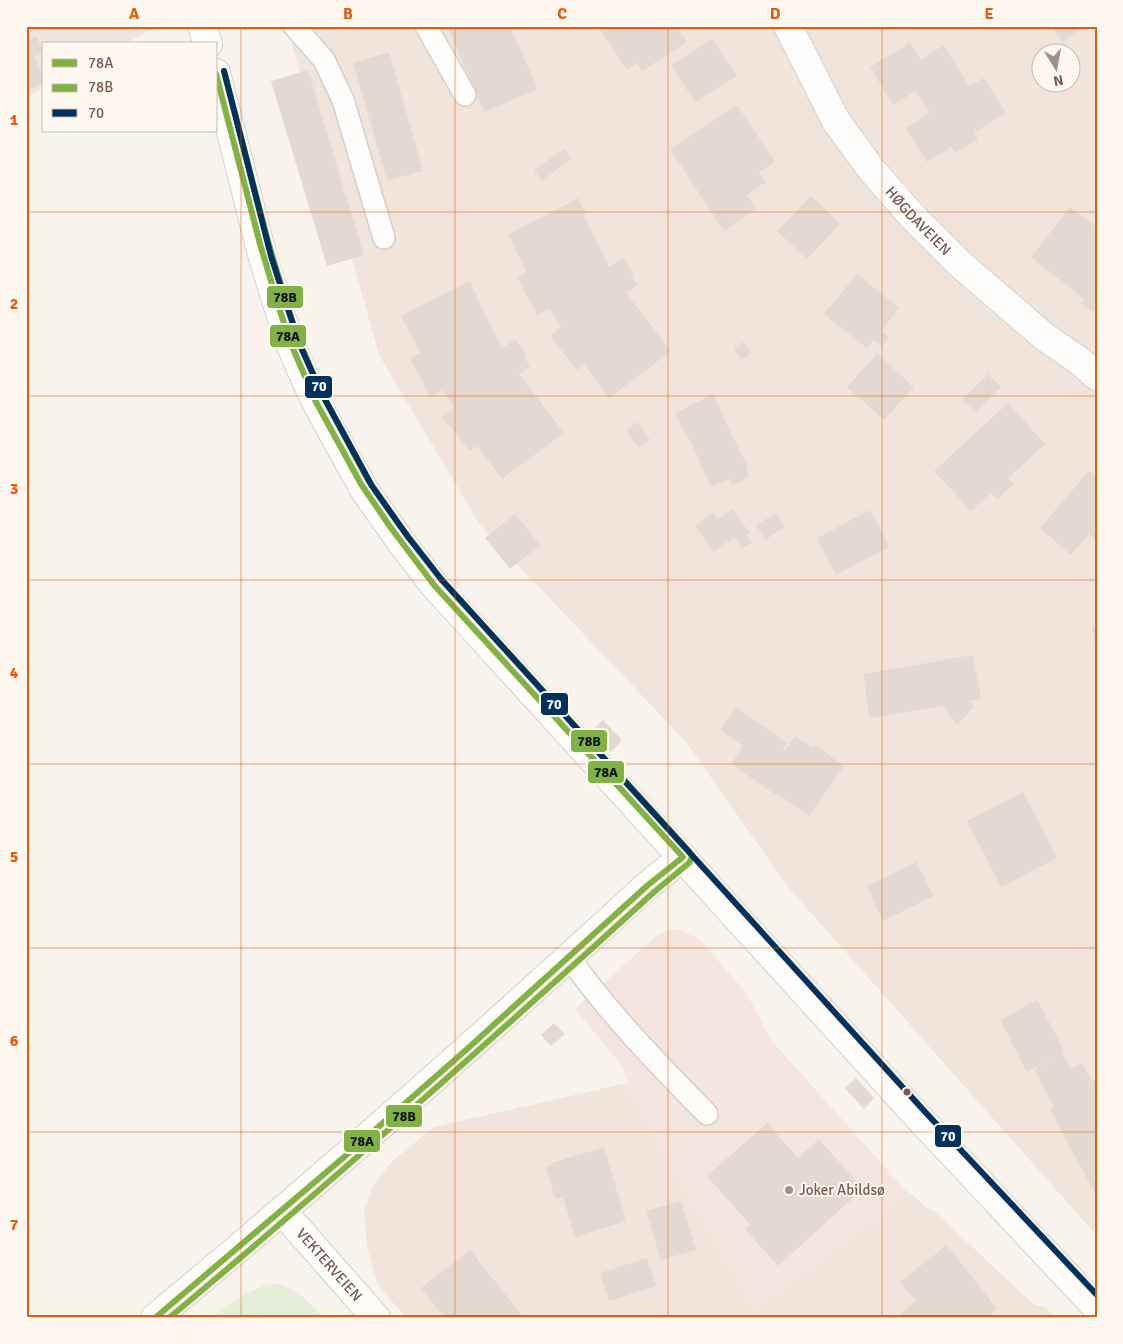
<svg xmlns="http://www.w3.org/2000/svg" width="1123" height="1344" viewBox="0 0 1123 1344" font-family="Signika,sans-serif">
<style>
.residential{fill:#f1e5db;fill-rule:evenodd}
.commercial{fill:#f5e5df}
.green{fill:#e6eed9}
.building{fill:#e3d9d2}
.lines{fill:none;stroke-linecap:round;stroke-linejoin:round}
.lane-casing{stroke:#d7cfca;stroke-width:24}
.street-casing{stroke:#d7cfca;stroke-width:30}
.secondary-casing{stroke:#d8cfca;stroke-width:30}
.lane{stroke:#fefdfc;stroke-width:21}
.street{stroke:#fefdfc;stroke-width:28}
.secondary{stroke:#fefdfc;stroke-width:28}
.bus-1-casing{stroke:#fff8f0;stroke-width:10}
.bus-2-casing{stroke:#fff8f0;stroke-width:10}
.bus-3-casing{stroke:#fff8f0;stroke-width:10}
.bus-1{stroke:#80b343;stroke-width:6}
.bus-2{stroke:#80b343;stroke-width:6}
.bus-3{stroke:#003260;stroke-width:6}
.grid{fill:none;stroke:#e8590c;stroke-width:1;stroke-opacity:0.55}
.bus-dot{fill:#77594d;stroke:#fff8f0;stroke-width:2}
.poi-dot{fill:#a48f85;stroke:#fff8f0;stroke-width:2}
.labels{text-anchor:middle;stroke-width:4;stroke-linejoin:round;paint-order:stroke}
.street-label{font-size:15px;fill:#77594d;stroke:#fff8f0}
.poi-label{font-size:15px;fill:#77594d;stroke:#fff8f0;text-anchor:start}
.line-badge{stroke:#fff8f0;stroke-width:2}
.badge-label{font-size:14px;text-anchor:middle;font-weight:bold;fill:#fff}
.pale-badge-label{font-size:14px;text-anchor:middle;font-weight:bold;fill:#111}
.neatline{fill:none;stroke:#e8590c;stroke-width:2}
.grid-label{font-size:16px;text-anchor:middle;font-weight:bold;fill:#e8590c}
</style>
<rect width="100%" height="100%" fill="#f8f3ed"/>
<g class="residential">
<polygon points="26,26 157,26 125,44 44,44 44,88 26,98"/>
<path d="M 287,26 L 1097,26 L 1097,1236 L 788,887 L 686,742 L 480,525 L 379,355 ZM 1040,52 L 1070,52 L 1070,82 L 1040,82 Z"/>
<polygon points="627,1083 629,1090 754,1310 909,1194 913,1195 928,1209 934,1211 1016,1288 1035,1305 1045,1307 1055,1318 406,1318 378,1285 367,1248 364,1212 372,1188 390,1163 434,1127"/>
</g>
<polygon class="commercial" points="669,930 679,930 699,939 736,981 749,998 771,1040 909,1194 754,1310 629,1090 623,1067 575,1009 656,936"/>
<path class="green" d="M 269,1284 C 293,1283 309,1302 324,1318 L 210,1318 C 229,1303 247,1292 269,1284 Z"/>
<g class="building">
<polygon points="447,26 510,26 538,89 484,112"/>
<polygon points="598,26 676,26 687,42 642,71 637,63 627,70"/>
<polygon points="1051,26 1084,26 1063,42"/>
<polygon points="36,36 44,52 34,57 44,77 44,83 26,91 26,41"/>
<polygon points="712,39 737,76 695,102 671,65"/>
<polygon points="910,43 921,60 944,45 969,86 984,78 1006,113 974,133 978,139 954,153 951,147 927,162 906,128 930,113 916,91 893,105 870,67"/>
<polygon points="389,52 423,171 387,181 353,63"/>
<polygon points="308,70 364,255 327,266 271,81"/>
<polygon points="737,105 775,162 759,172 766,182 747,195 756,209 724,231 670,149"/>
<polygon points="564,149 571,159 542,181 534,170"/>
<polygon points="811,196 840,224 807,259 777,231"/>
<polygon points="578,198 586,214 583,215 609,267 623,258 633,274 631,275 637,285 626,293 671,351 609,398 584,364 577,370 550,336 561,327 550,309 537,315 517,277 527,272 508,235"/>
<polygon points="1070,207 1097,227 1097,308 1096,308 1093,312 1081,303 1084,299 1031,257"/>
<polygon points="857,274 899,308 881,331 889,337 882,346 874,340 867,348 824,314"/>
<polygon points="469,281 477,296 476,297 502,348 516,339 526,355 524,356 530,367 519,374 564,433 502,479 477,446 470,451 442,417 454,408 443,390 430,397 410,358 420,353 401,316"/>
<polygon points="743,342 751,353 741,360 734,349"/>
<polygon points="877,354 914,387 884,420 847,387"/>
<polygon points="988,374 1001,387 976,412 962,400"/>
<polygon points="713,394 725,420 725,421 749,469 746,470 749,477 732,486 729,479 711,487 689,438 688,438 675,413"/>
<polygon points="1008,403 1045,444 1008,478 1014,484 997,499 991,493 971,511 934,471"/>
<polygon points="638,422 650,440 638,447 626,430"/>
<polygon points="1089,471 1097,478 1097,541 1089,534 1071,555 1040,528"/>
<polygon points="732,509 750,533 747,535 752,542 742,548 734,537 714,552 695,526 713,513 717,520"/>
<polygon points="870,510 889,547 836,575 817,538"/>
<polygon points="776,513 785,527 765,540 756,525"/>
<polygon points="515,514 540,545 510,569 485,538"/>
<polygon points="1092,626 1097,626 1097,653 1096,653"/>
<polygon points="973,655 981,699 969,701 974,707 957,725 943,706 870,718 863,674"/>
<polygon points="736,707 787,743 783,749 785,750 795,736 813,748 815,745 844,766 809,816 777,793 776,795 731,764 743,746 720,730"/>
<polygon points="603,720 622,740 611,752 592,731"/>
<polygon points="1023,792 1057,858 1001,887 967,821"/>
<polygon points="917,862 933,896 883,921 867,886"/>
<polygon points="1037,1000 1065,1052 1062,1054 1071,1069 1082,1063 1092,1081 1095,1079 1097,1083 1097,1192 1095,1193 1050,1110 1054,1107 1034,1070 1058,1056 1027,1072 1000,1020"/>
<polygon points="554,1023 565,1034 551,1046 541,1035"/>
<polygon points="856,1078 874,1098 864,1109 845,1088"/>
<polygon points="767,1123 798,1158 819,1139 863,1189 778,1266 745,1229 750,1225 707,1176"/>
<polygon points="604,1147 626,1221 575,1237 563,1197 555,1199 546,1167 553,1165 552,1163"/>
<polygon points="681,1201 696,1250 661,1260 646,1211"/>
<polygon points="947,1245 997,1309 986,1318 904,1318 901,1313 916,1301 900,1282"/>
<polygon points="470,1250 524,1318 445,1318 421,1288"/>
<polygon points="647,1258 656,1286 609,1301 600,1273"/>
</g>
<g class="lines">
<g class="lane-casing">
<g id="lane">
<polyline points="294,26 324,60 343,100 384,238"/>
<polyline points="426,26 465,95"/>
<path d="M 569,957 C 609,1014 658,1064 707,1114"/>
</g>
</g>
<g class="street-casing">
<g id="street">
<path id="s1" d="M 788,26 L 836,121 L 871,169 L 912,216 L 960,264 L 1046,338 L 1077,359 L 1097,376"/>
<path id="s2" d="M 283,1212 L 376,1318"/>
</g>
</g>
<g class="secondary-casing">
<g id="secondary">
<polyline points="202,26 208,44"/>
<polyline points="216,73 263,258 277,303 291,346 313,396 337,441 365,491 401,542 434,585 476,631 921,1120 1097,1308"/>
<path d="M 155,1318 C 324,1178 487,1033 648,885 L 683,857"/>
</g>
</g>
<use href="#lane" class="lane"/>
<use href="#street" class="street"/>
<use href="#secondary" class="secondary"/>
<g class="bus-1-casing">
<polyline id="bus-1" points="155,1318 343,1158 466,1050 648,885 683,857 434,585 391,528 361,484 316,402 291,344 280,311 260,244 216,74"/>
</g>
<g class="bus-2-casing">
<path id="bus-2" d="M 169,1318 C 334,1180 495,1037 654,892 L 689,863 L 692,857 L 689,851 L 441,579 L 398,523 L 368,480 L 324,398 L 299,341 L 288,308 L 268,241 L 224,71"/>
</g>
<g class="bus-3-casing">
<polyline id="bus-3" points="224,71 271,256 299,343 321,392 372,486 408,537 441,579 927,1114 1097,1295"/>
</g>
<use href="#bus-1" class="bus-1"/>
<use href="#bus-2" class="bus-2"/>
<use href="#bus-3" class="bus-3"/>
</g>
<path class="grid" d="M 241,26 L 241,1318M 455,26 L 455,1318M 668,26 L 668,1318M 882,26 L 882,1318M 26,212 L 1097,212M 26,396 L 1097,396M 26,580 L 1097,580M 26,764 L 1097,764M 26,948 L 1097,948M 26,1132 L 1097,1132"/>
<circle class="bus-dot" cx="907" cy="1092" r="4.5"/>
<circle class="poi-dot" cx="789" cy="1190" r="5"/>
<g class="labels">
<g class="street-label">
<text dy="5" stroke="none"><textPath href="#s1" startOffset="236">HØGDAVEIEN</textPath></text>
<text dy="5" stroke="none"><textPath href="#s2" startOffset="70">VEKTERVEIEN</textPath></text>
</g>
<g class="poi-label">
<text x="799" y="1195">Joker Abildsø</text>
</g>
</g>
<g class="line-badge">
<rect x="266" y="285" width="38" height="24" rx="5" fill="#80b343"/>
<rect x="269" y="324" width="38" height="24" rx="5" fill="#80b343"/>
<rect x="304" y="375" width="29" height="24" rx="5" fill="#003260"/>
<rect x="540" y="692" width="29" height="24" rx="5" fill="#003260"/>
<rect x="570" y="729" width="38" height="24" rx="5" fill="#80b343"/>
<rect x="587" y="760" width="38" height="24" rx="5" fill="#80b343"/>
<rect x="385" y="1104" width="38" height="24" rx="5" fill="#80b343"/>
<rect x="934" y="1124" width="28" height="24" rx="5" fill="#003260"/>
<rect x="343" y="1129" width="38" height="24" rx="5" fill="#80b343"/>
</g>
<g class="badge-label">
<text x="319" y="391">70</text>
<text x="554" y="709">70</text>
<text x="948" y="1141">70</text>
</g>
<g class="pale-badge-label">
<text x="285" y="302">78B</text>
<text x="288" y="341">78A</text>
<text x="589" y="746">78B</text>
<text x="606" y="777">78A</text>
<text x="404" y="1121">78B</text>
<text x="362" y="1146">78A</text>
</g>
<rect width="1123" height="1344" fill="none" stroke="#fff8f0" stroke-width="55"/>
<rect x="42" y="42" width="175" height="90" fill="#fff8f0" stroke="#c9b8af"/>
<rect x="52" y="59" width="25" height="8" fill="#80b343" stroke="#c9b8af"/>
<text x="88" y="68" font-size="15" fill="#77594d">78A</text>
<rect x="52" y="84" width="25" height="8" fill="#80b343" stroke="#c9b8af"/>
<text x="88" y="92" font-size="15" fill="#77594d">78B</text>
<rect x="52" y="109" width="25" height="8" fill="#003260" stroke="#c9b8af"/>
<text x="88" y="118" font-size="15" fill="#77594d">70</text>
<g transform="translate(1056 68) rotate(169)"><circle r="24" fill="#fff8f0" stroke="#c9b8af"/>
<path d="M0-4L9 19L0 12L-9 19Z" fill="#a48f85"/>
<text y="-8" font-size="14" font-weight="bold" text-anchor="middle" fill="#77594d">N</text>
</g>
<rect x="28" y="28" width="1068" height="1288" class="neatline"/>
<g class="grid-label">
<text x="134" y="19">A</text>
<text x="348" y="19">B</text>
<text x="562" y="19">C</text>
<text x="775" y="19">D</text>
<text x="989" y="19">E</text>
<text x="14" y="125">1</text>
<text x="14" y="309">2</text>
<text x="14" y="494">3</text>
<text x="14" y="678">4</text>
<text x="14" y="862">5</text>
<text x="14" y="1046">6</text>
<text x="14" y="1230">7</text>
</g>
</svg>
